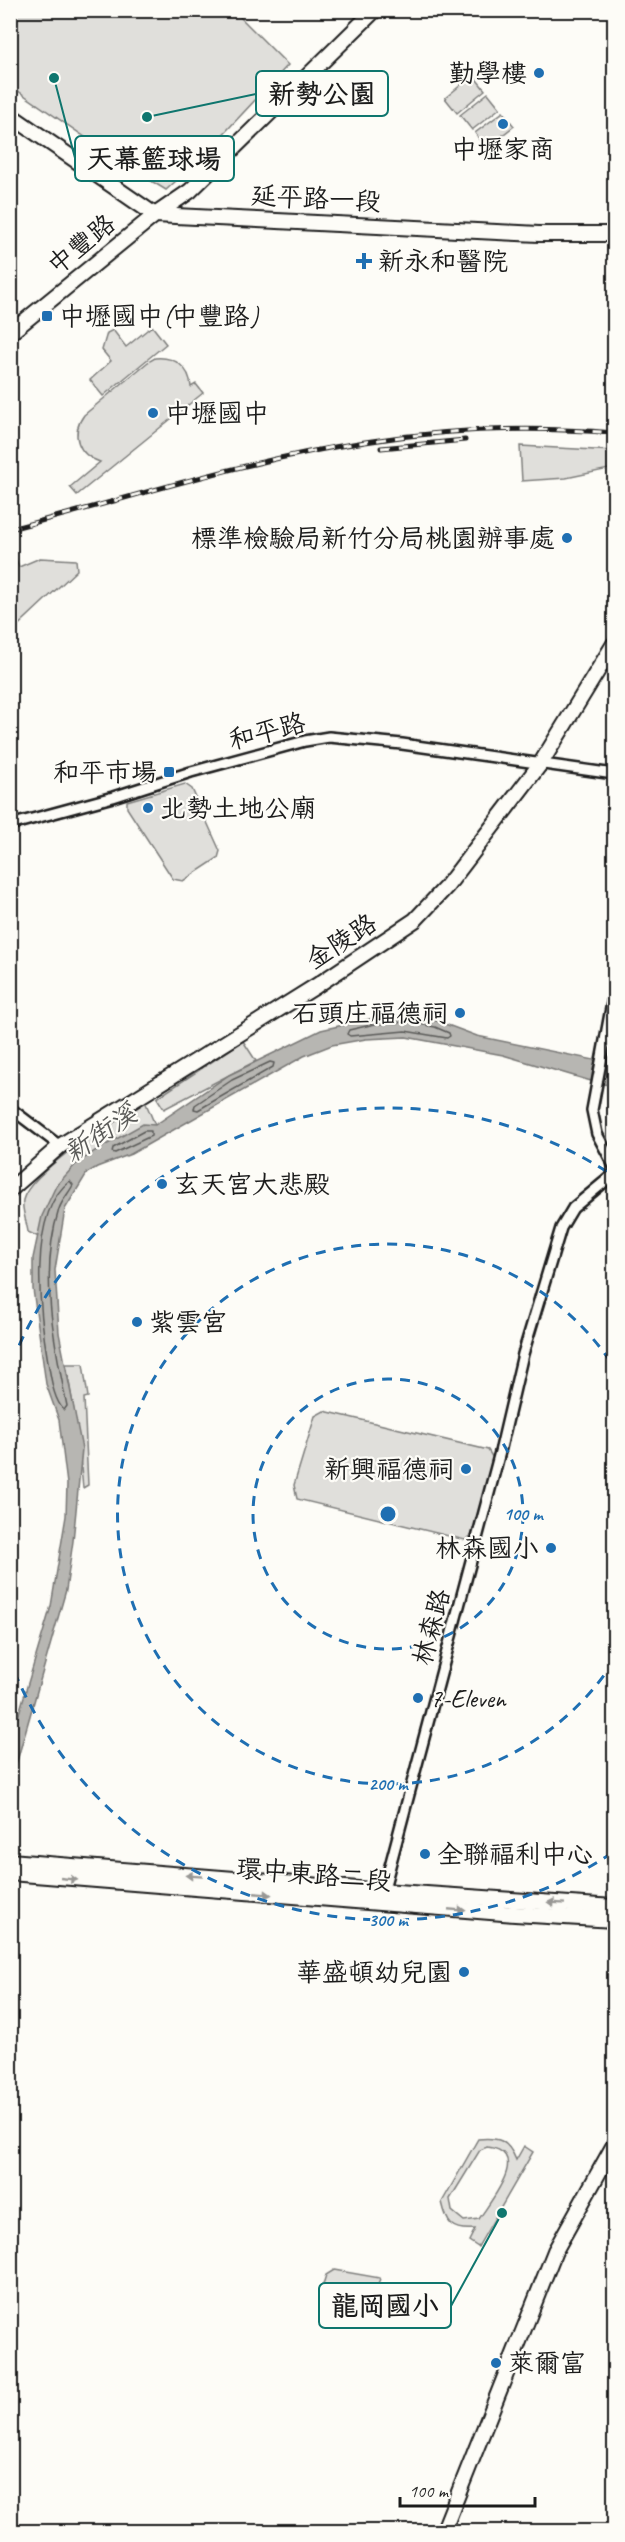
<svg xmlns="http://www.w3.org/2000/svg" width="625" height="2542" viewBox="0 0 625 2542" font-family="Caveat,'LXGW WenKai TC',sans-serif">
<style>
.green{fill:#e0dfdb;stroke:#7e7e7c;stroke-width:1.5;fill-rule:evenodd}
.water{fill:#b7b6b2;stroke:#797876;stroke-width:1.5}
.lines{fill:none;stroke-linecap:round;stroke-linejoin:round}
.shore{stroke:#5a5a58;stroke-width:1.5}
.street-casing{stroke:#1c1c1c;stroke-width:14}
.secondary-casing{stroke:#1c1c1c;stroke-width:18}
.street{stroke:#fdfcf7;stroke-width:9}
.secondary{stroke:#fdfcf7;stroke-width:14}
.rail-casing{stroke:#1c1c1c;stroke-width:5}
.rail{stroke:#fdfcf7;stroke-width:3;stroke-dasharray:9;stroke-linecap:butt}
.oneway{fill:#989794}
.ring{fill:none;stroke:#1f6fb2;stroke-width:3;stroke-dasharray:10 8}
.poi-dot{fill:#1f6fb2;stroke:#fdfcf7;stroke-width:2}
.labels{text-anchor:middle;stroke-width:4.5;stroke-linejoin:round;paint-order:stroke}
.poi-label{font-size:26px;fill:#1c1c1c;stroke:#fdfcf7;text-anchor:start}
.street-label{font-size:26px;fill:#1c1c1c;stroke:#fdfcf7}
.water-label{font-size:27px;font-style:italic;fill:#5a5a58;stroke:#fdfcf7}
.centre{fill:#1f6fb2;stroke:#fdfcf7;stroke-width:3}
.ring-label{font-size:18px;text-anchor:middle;font-weight:bold;fill:#1f6fb2;stroke:#fdfcf7;stroke-width:4.5;stroke-linejoin:round;paint-order:stroke}
.leader{fill:none;stroke:#0f766e;stroke-width:2}
.callout-dot{fill:#0f766e;stroke:#fdfcf7;stroke-width:2}
.callout{fill:#fdfcf7;stroke:#0f766e;stroke-width:2}
.callout-label{font-size:27px;text-anchor:middle;font-weight:bold;fill:#1c1c1c}
</style>
<rect width="100%" height="100%" fill="#fdfcf7"/>
<filter id="ink" filterUnits="userSpaceOnUse"><feTurbulence type="fractalNoise" baseFrequency=".0167" numOctaves="2"/><feDisplacementMap in="SourceGraphic" scale="12" xChannelSelector="R" yChannelSelector="G"/><feConvolveMatrix kernelMatrix="1 2 1 2 8 2 1 2 1" color-interpolation-filters="sRGB"/></filter>
<g filter="url(#ink)">
<g class="green">
<polygon points="11,10 234,11 288,65 200,159 166,190 130,168 11,86"/>
<polygon points="473,75 485,90 457,113 445,98"/>
<polygon points="488,93 500,108 472,130 460,115"/>
<polygon points="503,112 514,126 486,148 475,133"/>
<polygon points="152,326 166,344 103,396 90,380 111,361 102,350 107,333 113,330 126,347"/>
<path d="M 155,358 C 174,356 190,367 191,387 L 196,384 L 203,393 L 77,495 L 70,487 L 100,462 C 78,455 70,434 84,415 L 148,362 Z"/>
<polygon points="520,446 614,451 614,468 566,478 522,481"/>
<polygon points="10,544 19,567 40,558 76,560 77,570 11,632"/>
<polygon points="185,784 192,789 220,851 218,858 183,881 173,879 127,808 127,801"/>
<polygon points="243,1041 256,1061 164,1109 157,1098"/>
<path d="M 145,1101 L 155,1125 L 95,1156 L 43,1239 L 28,1232 C 27,1223 21,1208 23,1200 C 30,1171 118,1117 145,1101 Z"/>
<polygon points="66,1364 83,1364 88,1397 84,1398 88,1485 83,1488 77,1428"/>
<polygon points="324,1411 488,1450 493,1458 472,1535 465,1540 297,1499 294,1485 315,1416"/>
<path d="M 478,2139 C 499,2137 508,2140 516,2160 L 524,2146 L 533,2152 L 478,2247 L 469,2241 L 475,2229 C 451,2231 447,2224 442,2202 ZM 487,2147 C 532,2152 491,2200 479,2219 L 464,2221 L 452,2211 L 450,2199 L 480,2150 Z"/>
<polygon points="334,2270 380,2278 370,2316 319,2297 326,2275"/>
</g>
<polygon class="water" points="396,1016 437,1021 477,1036 614,1064 614,1085 601,1084 503,1055 406,1037 366,1039 332,1045 304,1056 131,1154 97,1167 87,1173 65,1209 55,1270 59,1333 82,1449 73,1541 66,1590 11,1782 11,1740 51,1606 66,1516 67,1484 59,1420 46,1384 33,1289 33,1258 42,1216 56,1186 75,1165 95,1151 143,1124 155,1125 229,1075 321,1030 374,1018"/>
<g class="lines">
<g class="shore">
<polygon points="409,1022 435,1027 449,1033 450,1036 447,1038 405,1031 350,1036 347,1034 349,1030 375,1024"/>
<polygon points="270,1062 274,1063 273,1067 198,1110 194,1109 195,1105 232,1080"/>
<polygon points="144,1131 151,1131 151,1136 115,1153 112,1152 113,1148"/>
<path d="M 70,1181 L 73,1185 C 69,1193 62,1200 59,1209 C 39,1273 54,1343 67,1406 L 64,1410 C 53,1399 51,1377 48,1362 C 40,1317 27,1212 70,1181 Z"/>
</g>
<g class="street-casing">
<g id="street">
<polyline points="10,825 113,797 191,772 305,741 329,737 402,744 614,774"/>
<polyline points="614,992 592,1110 597,1134 614,1166"/>
<polyline points="10,1108 60,1146"/>
<polyline points="382,1896 501,1448 523,1354 561,1228 573,1208 614,1174"/>
</g>
</g>
<g class="secondary-casing">
<g id="secondary">
<polyline points="10,115 155,215 539,234 614,234"/>
<polyline points="10,333 155,215 190,191 375,10"/>
<polyline points="10,1190 60,1146 316,986 415,920 447,886 541,763 614,644"/>
<polyline points="10,1861 383,1891 614,1907"/>
<polyline points="10,1873 515,1914 614,1920"/>
<polyline points="443,2532 555,2251 614,2145"/>
</g>
</g>
<use href="#street" class="street"/>
<use href="#secondary" class="secondary"/>
<g class="rail-casing">
<g id="rail">
<polyline points="381,448 465,440"/>
<path d="M 10,529 C 128,499 245,460 365,442 C 447,429 531,426 614,433"/>
</g>
</g>
<use href="#rail" class="rail"/>
</g>
<defs><path id="oneway-solid" d="M-6-.8H1V-3.2L6.5 0L1 3.2V.8H-6Z" transform="scale(1.5)"/></defs>
<g class="oneway">
<use href="#oneway-solid" transform="translate(194 1876) rotate(-176)"/>
<use href="#oneway-solid" transform="translate(69 1879) rotate(6)"/>
<use href="#oneway-solid" transform="translate(263 1894) rotate(5)"/>
<use href="#oneway-solid" transform="translate(556 1903) rotate(-176)"/>
<use href="#oneway-solid" transform="translate(457 1910) rotate(5)"/>
</g>
</g>
<g class="ring">
<circle cx="388" cy="1514" r="135"/>
<path d="M614 1661A270 270 0 1 1 614 1367"/>
<path d="M612 1853A406 406 0 0 1 12 1666M12 1362A406 406 0 0 1 612 1175"/>
</g>
<g class="poi-dot">
<circle cx="539" cy="73" r="6"/>
<circle cx="503" cy="124" r="6"/>
<path d="M361 252h6v6h6v6h-6v6h-6v-6h-6v-6h6z"/>
<rect x="41" y="310" width="12" height="12" rx="3"/>
<circle cx="153" cy="413" r="6"/>
<circle cx="567" cy="538" r="6"/>
<rect x="163" y="766" width="12" height="12" rx="3"/>
<circle cx="148" cy="808" r="6"/>
<circle cx="460" cy="1013" r="6"/>
<circle cx="162" cy="1184" r="6"/>
<circle cx="137" cy="1322" r="6"/>
<circle cx="466" cy="1469" r="6"/>
<circle cx="551" cy="1548" r="6"/>
<circle cx="418" cy="1698" r="6"/>
<circle cx="425" cy="1854" r="6"/>
<circle cx="464" cy="1972" r="6"/>
<circle cx="496" cy="2363" r="6"/>
</g>
<g class="labels">
<g class="poi-label">
<text x="527" y="82" text-anchor="end">勤學樓</text>
<text x="503" y="158" text-anchor="middle">中壢家商</text>
<text x="378" y="270">新永和醫院</text>
<text x="59" y="325">中壢國中(中豐路)</text>
<text x="165" y="422">中壢國中</text>
<text x="555" y="547" text-anchor="end">標準檢驗局新竹分局桃園辦事處</text>
<text x="157" y="781" text-anchor="end">和平市場</text>
<text x="160" y="817">北勢土地公廟</text>
<text x="448" y="1022" text-anchor="end">石頭庄福德祠</text>
<text x="174" y="1193">玄天宮大悲殿</text>
<text x="149" y="1331">紫雲宮</text>
<text x="454" y="1478" text-anchor="end">新興福德祠</text>
<text x="539" y="1557" text-anchor="end">林森國小</text>
<text x="430" y="1707">7-Eleven</text>
<text x="437" y="1863">全聯福利中心</text>
<text x="452" y="1981" text-anchor="end">華盛頓幼兒園</text>
<text x="508" y="2372">萊爾富</text>
</g>
<g class="street-label">
<text transform="translate(316 198) rotate(3)" y="9">延平路一段</text>
<text transform="translate(81 244) rotate(-39)" y="9">中豐路</text>
<text transform="translate(267 731) rotate(-14)" y="9">和平路</text>
<text transform="translate(341 941) rotate(-33)" y="9">金陵路</text>
<text transform="translate(431 1627) rotate(-75)" y="9">林森路</text>
<text transform="translate(314 1874) rotate(5)" y="9">環中東路二段</text>
</g>
<g class="water-label">
<text transform="translate(100 1133) rotate(-34)" y="9">新街溪</text>
</g>
</g>
<circle cx="388" cy="1514" r="9" class="centre"/>
<g class="ring-label">
<text x="523" y="1520">100 m</text>
<text x="388" y="1790">200 m</text>
<text x="388" y="1926">300 m</text>
</g>
<path class="leader" d="M147 117L256 94M54 78L75 158M502 2213L451 2306"/>
<g class="callout-dot">
<circle cx="147" cy="117" r="6"/>
<circle cx="54" cy="78" r="6"/>
<circle cx="502" cy="2213" r="6"/>
</g>
<g class="callout">
<rect x="256" y="71" width="132" height="45" rx="6"/>
<rect x="75" y="136" width="159" height="45" rx="6"/>
<rect x="319" y="2283" width="132" height="45" rx="6"/>
</g>
<g class="callout-label">
<text x="322" y="103">新勢公園</text>
<text x="154" y="168">天幕籃球場</text>
<text x="385" y="2315">龍岡國小</text>
</g>
<rect width="625" height="2542" fill="none" stroke="#fdfcf7" stroke-width="36"/>
<rect x="18" y="18" width="589" height="2506" fill="none" stroke="#1c1c1c" stroke-width="2" filter="url(#ink)"/>
<path d="M400 2497v9h135v-9" fill="none" stroke="#1c1c1c" stroke-width="3"/>
<text x="409" y="2497" font-size="18" fill="#1c1c1c" stroke="#fdfcf7" stroke-width="4.5" paint-order="stroke">100 m</text>
</svg>
